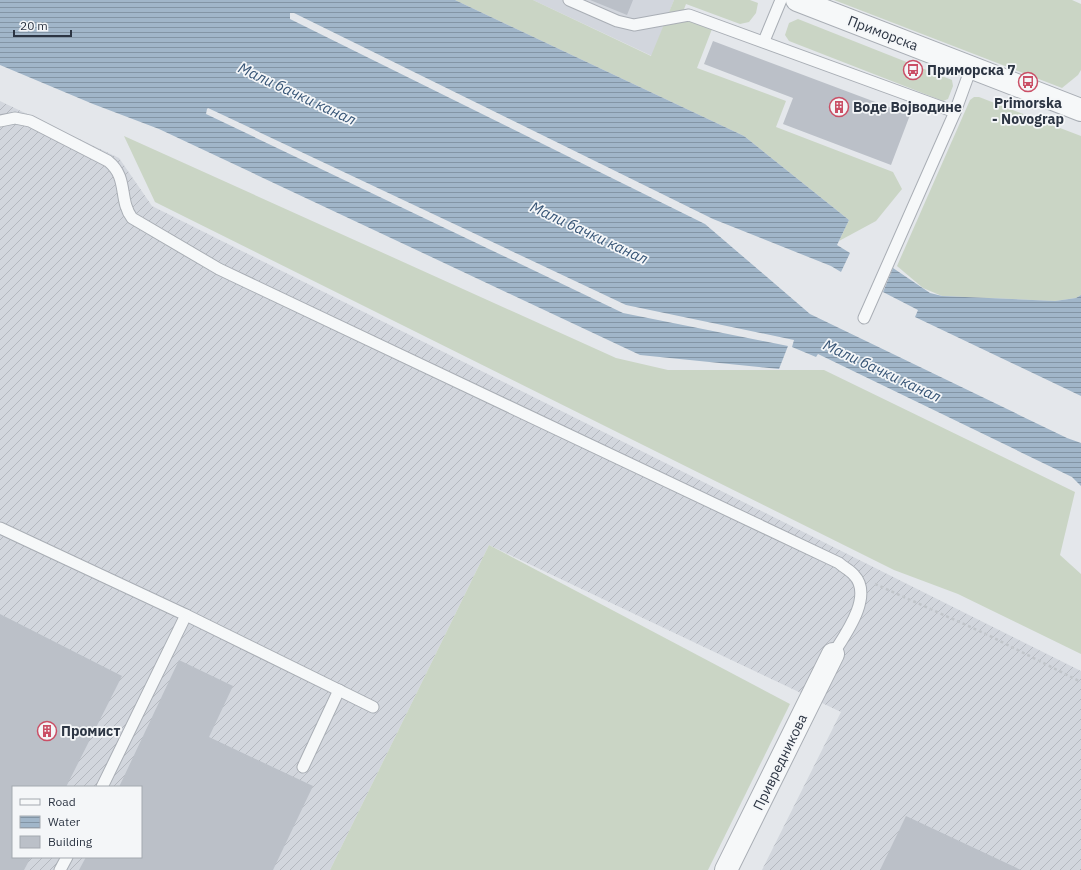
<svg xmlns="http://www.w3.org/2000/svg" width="1081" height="870" viewBox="0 0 1081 870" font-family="'IBM Plex Sans',sans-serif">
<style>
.built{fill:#d2d6dd}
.industrial{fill:url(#industrial-furrows);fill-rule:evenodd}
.grass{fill:#cad5c5}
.water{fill:url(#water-rules)}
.building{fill:#bbc0c8}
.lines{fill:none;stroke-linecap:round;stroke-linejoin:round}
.service-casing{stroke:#a9aeb5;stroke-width:13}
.minor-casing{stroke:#a9aeb5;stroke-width:24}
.tertiary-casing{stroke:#a9aeb5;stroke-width:24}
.path{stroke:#c1c5ca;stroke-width:2.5;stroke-dasharray:3 3;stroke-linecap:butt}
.service{stroke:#f6f8f9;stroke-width:11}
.minor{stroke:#f6f8f9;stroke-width:22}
.tertiary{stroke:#f6f8f9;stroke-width:22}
.labels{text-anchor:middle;stroke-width:3.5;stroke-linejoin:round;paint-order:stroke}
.street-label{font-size:14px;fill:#2c3543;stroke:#f4f6f8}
.poi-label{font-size:14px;font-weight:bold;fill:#2c3543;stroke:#f4f6f8;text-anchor:start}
.water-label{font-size:15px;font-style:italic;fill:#375576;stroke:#f4f6f8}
</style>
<defs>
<pattern id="industrial-furrows" width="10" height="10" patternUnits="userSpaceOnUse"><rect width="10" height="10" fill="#d2d6dd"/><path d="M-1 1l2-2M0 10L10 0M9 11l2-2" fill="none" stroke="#b4b8bf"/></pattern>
<pattern id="water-rules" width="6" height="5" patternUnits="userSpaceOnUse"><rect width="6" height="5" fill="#a1b6c9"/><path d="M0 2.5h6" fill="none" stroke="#8395a5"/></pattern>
</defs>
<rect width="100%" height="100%" fill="#e4e7eb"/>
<polygon class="built" points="533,0 674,0 652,56"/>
<path class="industrial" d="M 0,101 L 119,158 L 152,206 L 1081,671 L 1081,870 L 762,870 L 841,712 L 489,545 L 330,870 L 0,870 ZM 13,787 L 141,787 L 141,857 L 13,857 Z"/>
<g class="grass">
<polygon points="455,0 533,0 651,56 674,0 750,0 758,3 756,13 749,22 740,24 686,4 681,17 712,29 697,68 786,101 776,127 893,172 902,189 876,221 839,241 849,220 744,136"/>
<polygon points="834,0 1072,0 1081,4 1081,70 1078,75 1062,88"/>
<polygon points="798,19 952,80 953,86 948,99 943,101 789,41 785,35 789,23"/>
<polygon points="974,97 979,97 1081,136 1081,295 1076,298 1055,301 942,296 923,288 897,266 970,100"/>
<polygon points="124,136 616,358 668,370 824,370 1075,492 1060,555 1081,574 1081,654 958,594 894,570 155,202"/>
<polygon points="489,545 790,704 708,870 330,870"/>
</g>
<g class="water">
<polygon points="0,0 455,0 744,136 849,220 837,245 850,253 841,272 831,266 713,219 294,13 290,13 290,19 705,224 810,314 1067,438 1081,443 1081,486 1072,477 818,354 816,357 792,347 794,340 626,305 208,108 207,109 206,114 623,313 788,346 779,369 640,355 159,129 93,104 0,65"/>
<polygon points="893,268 930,293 942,296 1055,301 1076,298 1081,295 1081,396 915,317 918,310 883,292"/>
</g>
<g class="building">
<polygon points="590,0 633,0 627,15"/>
<polygon points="713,41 910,115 891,165 783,124 793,98 704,64"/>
<polygon points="0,614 122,676 66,787 13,787 13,857 31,857 24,870 0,870"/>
<polygon points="179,660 233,686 209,737 313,786 273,870 79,870 86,857 141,857 141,787 119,787"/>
<polygon points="906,816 1021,870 880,870"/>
</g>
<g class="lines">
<g class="service-casing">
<g id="service">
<polyline points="569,0 617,21 634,25 689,15 955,112"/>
<polyline points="764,41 781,0"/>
<path d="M 0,121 L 15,118 L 30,121 L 108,161 C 129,178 118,199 132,218 L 219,269 L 839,563 C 843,567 850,570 854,575 C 874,596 845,635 833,654"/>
<polyline points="864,318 955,112 971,68"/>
<polyline points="0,528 186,615 102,787"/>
<polyline points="186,615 373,707"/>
<polyline points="303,767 339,690"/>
<polyline points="60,870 67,857"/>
</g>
</g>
<g class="minor-casing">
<polyline id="minor" points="726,870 833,654"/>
</g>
<g class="tertiary-casing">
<polyline id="tertiary" points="797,0 1081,110"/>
</g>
<polyline class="path" points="875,584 986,634 1081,682"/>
<use href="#service" class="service"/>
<use href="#minor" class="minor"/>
<use href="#tertiary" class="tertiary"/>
</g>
<defs>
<g id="bus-ring" transform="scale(1)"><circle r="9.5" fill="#f4f6f8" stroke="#ca4f66" stroke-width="1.5"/><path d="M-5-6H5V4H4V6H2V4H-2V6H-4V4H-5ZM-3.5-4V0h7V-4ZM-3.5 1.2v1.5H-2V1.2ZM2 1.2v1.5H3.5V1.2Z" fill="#ca4f66"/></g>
<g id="building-ring" transform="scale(1)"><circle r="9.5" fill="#f4f6f8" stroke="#ca4f66" stroke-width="1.5"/><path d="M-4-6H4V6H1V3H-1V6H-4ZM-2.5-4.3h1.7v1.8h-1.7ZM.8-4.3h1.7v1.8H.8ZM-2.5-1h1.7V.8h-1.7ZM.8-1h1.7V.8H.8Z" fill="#ca4f66"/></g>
</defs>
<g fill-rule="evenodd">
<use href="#bus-ring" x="913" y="70"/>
<use href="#bus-ring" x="1028" y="82"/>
<use href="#building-ring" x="839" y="107"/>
<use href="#building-ring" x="47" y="731"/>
</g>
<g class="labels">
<g class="street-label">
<text transform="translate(883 33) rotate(21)" y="5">Приморска</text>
<text transform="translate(780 762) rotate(-64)" y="5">Привредникова</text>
</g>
<g class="poi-label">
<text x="927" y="75">Приморска 7</text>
<text x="1028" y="108" text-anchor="middle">Primorska<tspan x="1028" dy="16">- Novograp</tspan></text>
<text x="853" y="112">Воде Војводине</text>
<text x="61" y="736">Промист</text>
</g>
<g class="water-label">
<text transform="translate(297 94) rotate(25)" y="5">Мали бачки канал</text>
<text transform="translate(589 233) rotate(25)" y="5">Мали бачки канал</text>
<text transform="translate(882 371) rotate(25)" y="5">Мали бачки канал</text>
</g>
</g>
<rect x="12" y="786" width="130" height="72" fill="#f4f6f8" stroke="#a4a9b0"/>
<rect x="20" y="799" width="20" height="6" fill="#f6f8f9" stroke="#a4a9b0"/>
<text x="48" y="806" font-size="12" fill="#2c3543">Road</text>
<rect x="20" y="816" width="20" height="12" fill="url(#water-rules)" stroke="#a4a9b0"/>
<text x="48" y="826" font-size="12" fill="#2c3543">Water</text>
<rect x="20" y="836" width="20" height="12" fill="#bbc0c8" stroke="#a4a9b0"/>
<text x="48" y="846" font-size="12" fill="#2c3543">Building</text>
<path d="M14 30v6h57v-6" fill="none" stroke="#2c3543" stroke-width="2"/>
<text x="20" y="30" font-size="12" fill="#2c3543" stroke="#f4f6f8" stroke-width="3" paint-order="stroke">20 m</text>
</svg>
